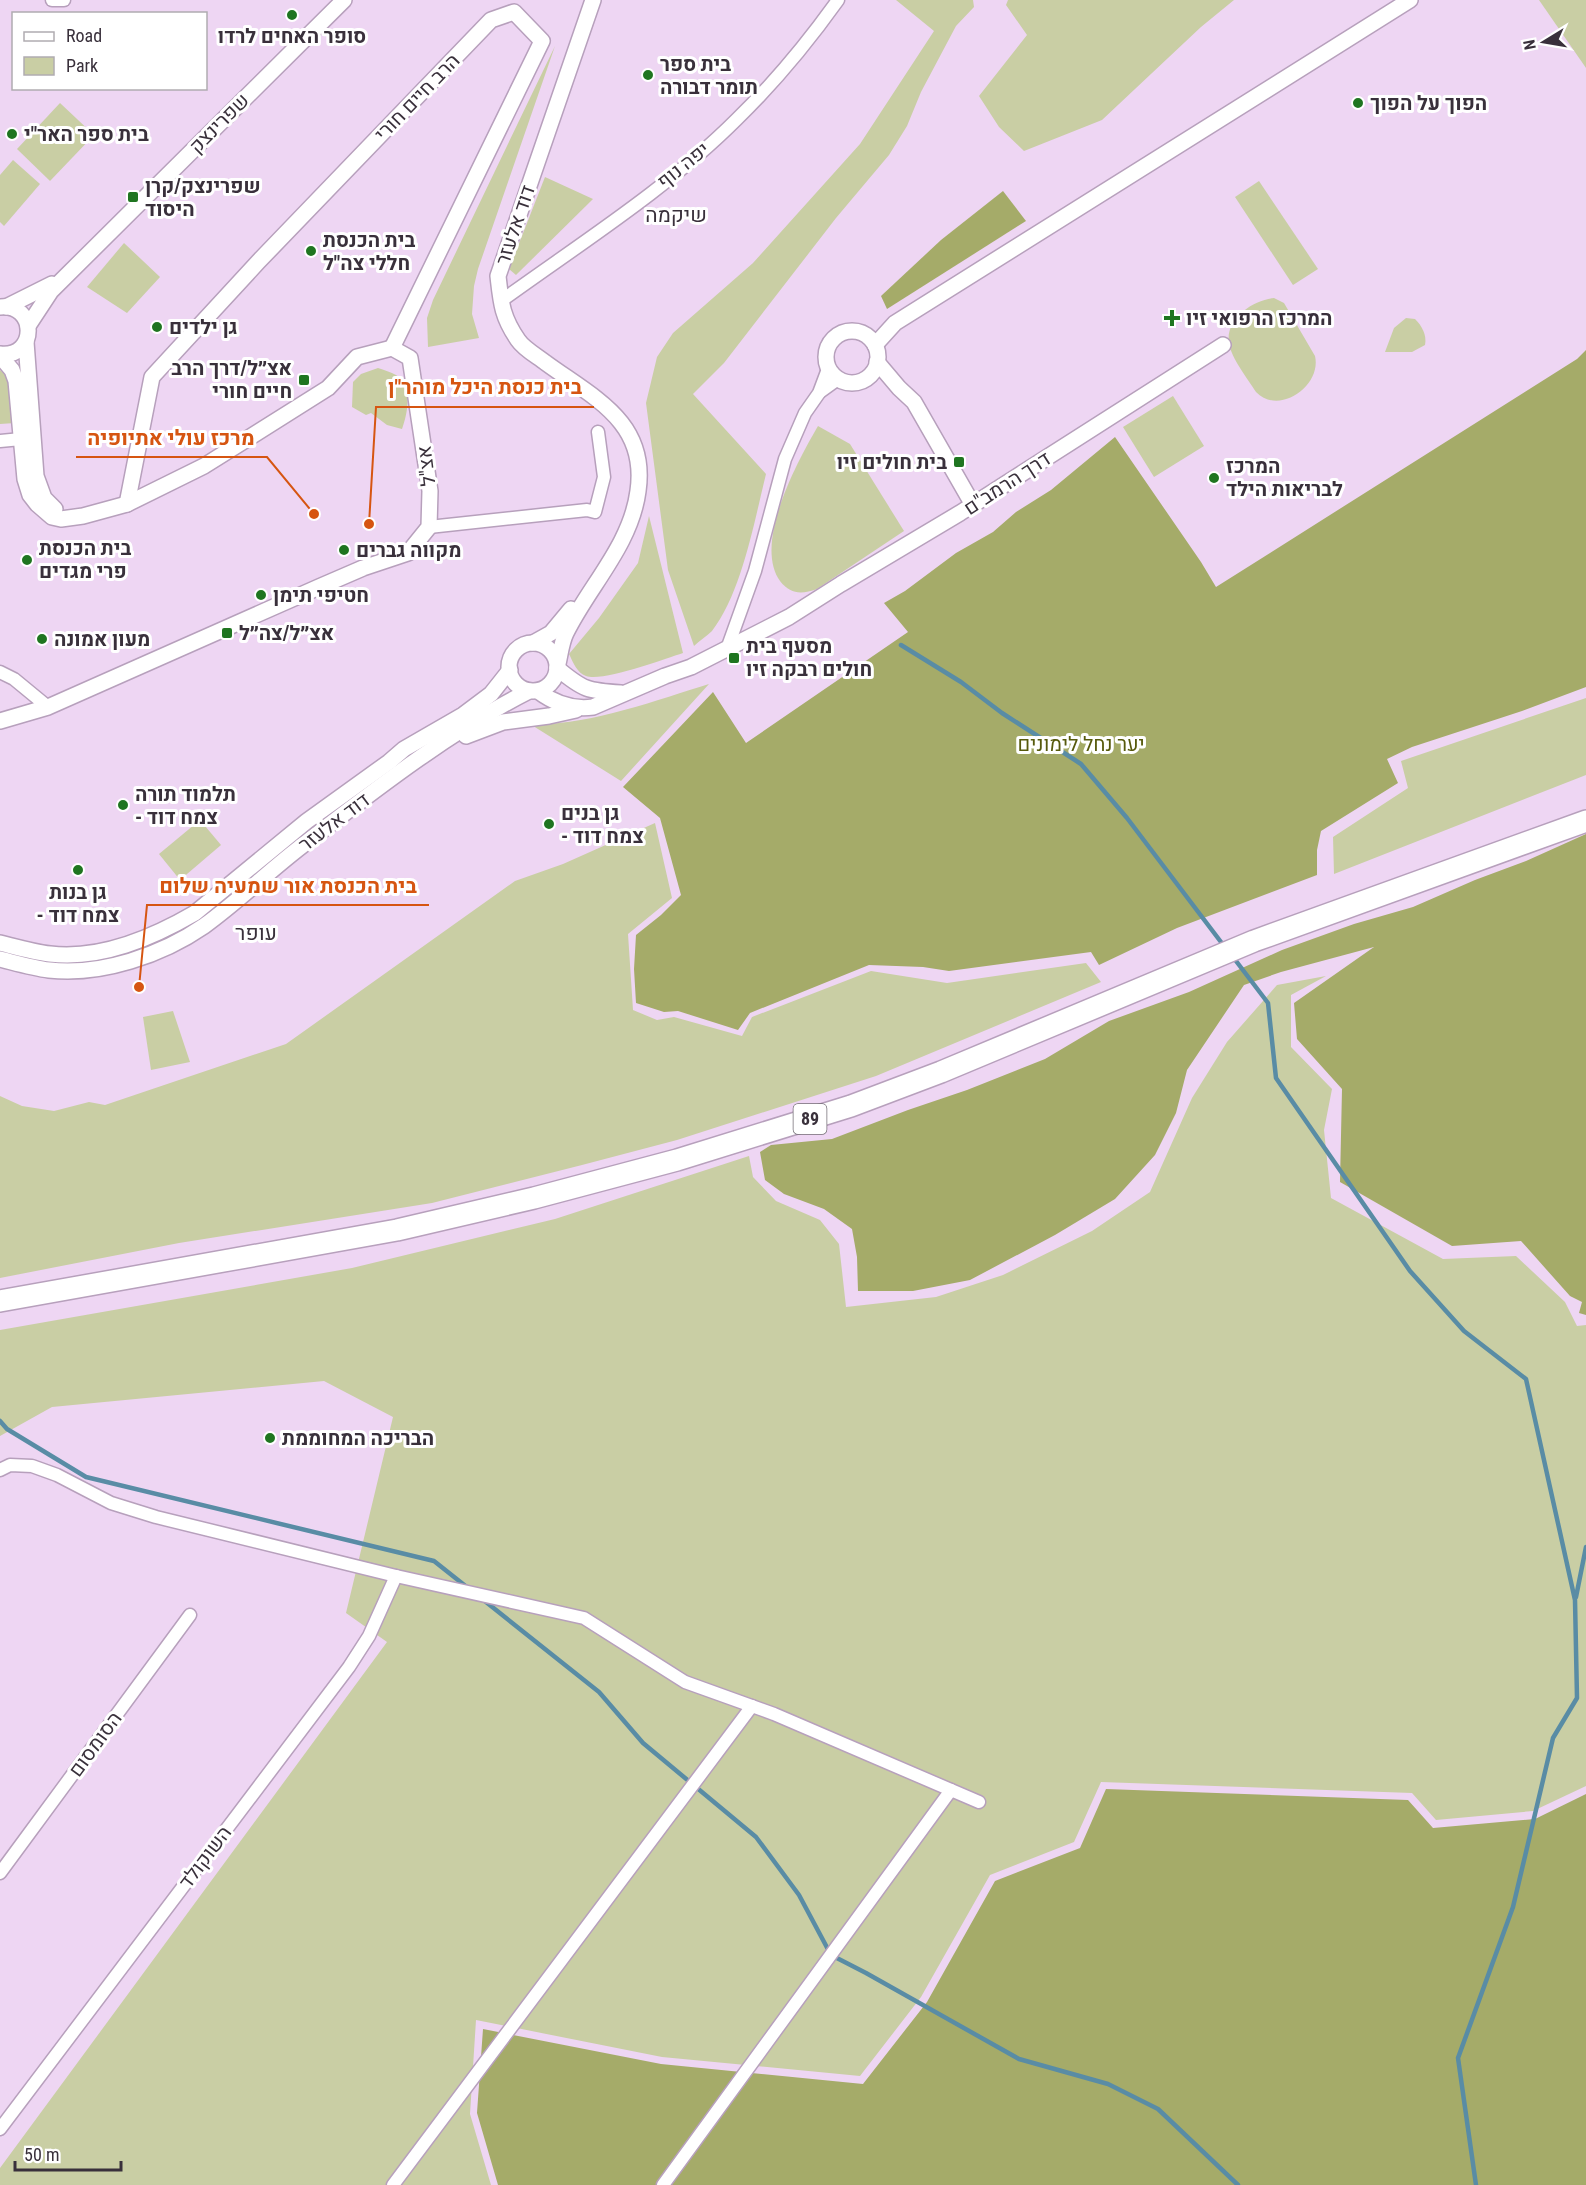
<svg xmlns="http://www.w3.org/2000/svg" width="1586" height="2185" viewBox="0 0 1586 2185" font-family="'Roboto Condensed',Heebo,sans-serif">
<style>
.green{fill:#c9cea4}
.forest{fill:#a5ab69}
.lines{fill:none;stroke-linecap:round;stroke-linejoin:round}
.stream{stroke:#598ca5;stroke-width:4.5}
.minor-casing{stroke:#b7a0bc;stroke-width:15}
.tertiary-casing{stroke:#b7a0bc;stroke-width:18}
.trunk-casing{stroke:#b7a0bc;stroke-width:24}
.minor{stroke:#fff;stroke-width:12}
.tertiary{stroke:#fff;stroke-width:15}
.trunk{stroke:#fff;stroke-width:21}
.poi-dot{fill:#1f7520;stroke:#fff;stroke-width:2}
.labels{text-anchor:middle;stroke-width:6;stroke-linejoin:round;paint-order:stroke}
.shield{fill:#fff;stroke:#746e76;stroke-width:1.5}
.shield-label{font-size:18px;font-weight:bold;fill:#39303b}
.poi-label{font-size:20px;font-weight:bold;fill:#39303b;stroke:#fff;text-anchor:start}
.street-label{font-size:20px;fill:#39303b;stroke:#fff}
.park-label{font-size:20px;fill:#575a0d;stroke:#fff}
.neighbourhood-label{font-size:21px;fill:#39303b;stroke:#fff}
.leader{fill:none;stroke:#d65511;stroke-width:2}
.callout-dot{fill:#d65511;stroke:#fff;stroke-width:2}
.callout-label{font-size:21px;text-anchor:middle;font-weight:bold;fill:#d65511;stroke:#fff;stroke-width:6;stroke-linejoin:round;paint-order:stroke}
</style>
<rect width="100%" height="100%" fill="#eed6f3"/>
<g class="green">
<path d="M 896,0 L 973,0 L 974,7 L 956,26 L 921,92 L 907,126 L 889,155 L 836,218 L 724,363 L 693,394 L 766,474 C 754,522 742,592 712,631 C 707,636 699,641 694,646 L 668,570 L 646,403 L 657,357 L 673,333 L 753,263 L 860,144 L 934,31 Z"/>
<polygon points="1008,0 1234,0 1201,27 1102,120 1024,151 999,127 979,96 1027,35 1006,5"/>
<polygon points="1539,0 1586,0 1586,68"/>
<polygon points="555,46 478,269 474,286 472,314 479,338 428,347 427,318 433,300"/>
<polygon points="60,103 94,135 50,181 17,149"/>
<polygon points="13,160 40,184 4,226 0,222 0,175"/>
<polygon points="545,177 593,199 516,275 509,269"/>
<polygon points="1259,181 1318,269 1293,285 1235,197"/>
<polygon points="124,243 160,277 127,313 87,287"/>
<path d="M 1274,298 L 1284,303 L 1315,356 C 1322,386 1279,416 1256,392 C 1248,379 1231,358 1229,343 C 1225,319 1253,300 1274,298 Z"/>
<path d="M 1406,318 L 1415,319 C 1422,326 1427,335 1425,345 L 1412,352 L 1385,352 L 1394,328 Z"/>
<path d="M 378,368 C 384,370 391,372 396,375 C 413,386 408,413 402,429 L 387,425 L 371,413 L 366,415 L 352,407 L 353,382 L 361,374 Z"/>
<polygon points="0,370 12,380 15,423 0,424"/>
<polygon points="1173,396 1204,446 1154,477 1123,427"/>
<path d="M 818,426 L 850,444 L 904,531 L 817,589 C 802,594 791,595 780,581 C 753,543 797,462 818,426 Z"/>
<path d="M 649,516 L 683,653 C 664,659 603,682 586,676 C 577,673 573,662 569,654 L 599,618 L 638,563 Z"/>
<path d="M 709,684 L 621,781 L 530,724 C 584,727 657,700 709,684 Z"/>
<polygon points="1586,698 1586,775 1334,874 1333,837 1408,788 1401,761"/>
<polygon points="200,820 221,845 180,880 159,854"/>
<polygon points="655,823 672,898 628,934 633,1010 657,1020 674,1017 742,1036 752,1017 871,971 947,983 1086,963 1101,982 876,1076 677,1140 582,1165 432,1203 179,1243 0,1278 0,1096 22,1106 54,1111 89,1102 105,1105 286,1044 515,881 563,864"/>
<polygon points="1326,976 1291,995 1291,1047 1332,1089 1324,1130 1331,1198 1443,1259 1516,1256 1565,1302 1577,1326 1586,1325 1586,1786 1533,1811 1436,1820 1412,1793 1101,1782 1074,1842 990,1875 921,1997 860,2076 662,2057 476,2020 470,2114 491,2185 0,2185 0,2168 387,1642 346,1613 393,1417 324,1381 52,1407 0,1436 0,1330 352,1268 555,1219 749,1156 753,1177 776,1201 820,1220 839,1244 846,1307 936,1297 1003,1275 1092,1231 1150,1192 1192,1098 1227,1042 1277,985"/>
<polygon points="173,1011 190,1062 151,1070 143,1017"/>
</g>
<g class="forest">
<polygon points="1003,191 1026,221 887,309 881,296 941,240"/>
<polygon points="1586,350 1586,687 1522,711 1412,747 1387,759 1398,783 1321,831 1317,850 1317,875 1177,928 1099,965 1091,952 949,971 923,967 869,965 750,1013 738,1030 678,1011 664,1012 636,1003 634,969 636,935 661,915 681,895 660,818 623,787 713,692 746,743 908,632 884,603 905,591 956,553 993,532 1016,512 1051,490 1115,437 1201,562 1216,587 1577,359"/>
<polygon points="1586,834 1586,1315 1579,1313 1582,1302 1570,1296 1521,1241 1452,1246 1340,1182 1342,1089 1297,1039 1294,1003 1374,947 1281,972 1244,985 1187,1070 1176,1113 1155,1155 1115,1199 1055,1235 970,1280 913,1291 858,1291 857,1257 852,1229 824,1209 784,1194 765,1180 760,1152 771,1145 832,1139 908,1110 967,1090 1045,1059 1109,1021 1189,992 1282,950 1354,924 1413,907 1475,880 1526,861"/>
<polygon points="1106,1789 1408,1800 1433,1828 1535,1819 1586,1794 1586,2185 498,2185 477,2113 483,2029 661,2064 863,2084 927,2002 995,1881 1080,1848"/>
</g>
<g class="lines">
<g class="stream">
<polyline points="901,645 961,682 1002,713 1081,764 1127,818 1224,946"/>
<polyline points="1233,957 1268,1003 1276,1078 1410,1271 1464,1331 1526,1379 1575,1600 1577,1698 1553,1738 1513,1907 1458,2058 1476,2185"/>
<polyline points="0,1421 7,1429 86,1477 434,1561 468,1588"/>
<polyline points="1576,1597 1586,1547"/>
<polyline points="481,1598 599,1692 643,1743 756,1837 799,1895 831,1955 866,1973 1019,2059 1108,2084 1158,2109 1238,2185"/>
</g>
<g class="minor-casing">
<g id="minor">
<polyline points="52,0 64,0"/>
<path d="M 501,301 C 581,243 667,189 737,119 C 774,83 808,42 838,0"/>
<polyline points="820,392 838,379"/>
<polyline points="0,441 21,439"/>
<polyline points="429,527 587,510 595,512 604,477 598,432"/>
<polyline points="727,649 755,571 785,459 805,413 819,393 828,369"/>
<polyline points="0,672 14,679 48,707"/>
<polyline points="0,1470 10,1465 32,1466 57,1475 111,1503 156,1517 396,1576 584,1618 685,1682 774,1714 979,1802"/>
<polyline points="0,1873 190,1615"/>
<polyline points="0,2129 349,1667 369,1636 396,1576"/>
<polyline points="393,2185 752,1706"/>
<polyline points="663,2185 951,1790"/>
</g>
</g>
<g class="tertiary-casing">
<g id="tertiary">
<path d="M 0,307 C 37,303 38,358 0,354"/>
<polyline points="6,307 52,284"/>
<polyline points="28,326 51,291 344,0"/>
<circle cx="852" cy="357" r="26"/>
<polyline points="26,342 36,476 44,498 55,509"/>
<polyline points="875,345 895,323 1410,0"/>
<polyline points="0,356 12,370 16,381 25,479 30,495 37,504 52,517 61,519 83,516 127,504 204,466 328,388 357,357 392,348 410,358 430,491 429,527 408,553 363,568 319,587 48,707 0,721"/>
<polyline points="877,362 899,388 914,402 973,505"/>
<polyline points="127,504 152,377 258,262 491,20 514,12 542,41 392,348"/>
<polyline points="533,643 551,633 571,609"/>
<circle cx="533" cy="667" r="24"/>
<path d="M 557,668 C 560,657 561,643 566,633 C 589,586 631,545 638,491 C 648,422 594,398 546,363 C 537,356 524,349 518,340 C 502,317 501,303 498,276 L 593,0"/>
<path d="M 557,668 C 583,690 588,691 621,693"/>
<path d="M 538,691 C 554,703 572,710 593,707 L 665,676 L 691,667 L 789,617 L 841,584 L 960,513 L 1223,345"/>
<polyline points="466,736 503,722 549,716 576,710"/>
<path d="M 0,943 C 16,947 33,952 50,954 C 101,960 152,938 195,913 L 307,821 L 389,762 L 404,749 L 463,715 L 491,694 L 510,670"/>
<path d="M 0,959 C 16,963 33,968 49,970 C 101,976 162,955 204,926 C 240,900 272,868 307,842 C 376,789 452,730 529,691"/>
</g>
</g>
<g class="trunk-casing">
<polyline id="trunk" points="0,1301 397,1230 534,1198 677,1160 851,1106 941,1072 1254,941 1586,821"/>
</g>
<use href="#minor" class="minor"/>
<use href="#tertiary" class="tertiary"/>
<use href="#trunk" class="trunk"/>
</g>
<g class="poi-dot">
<circle cx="292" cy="15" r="6"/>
<circle cx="648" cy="75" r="6"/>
<circle cx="1358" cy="103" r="6"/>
<circle cx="12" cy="134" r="6"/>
<rect x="127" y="191" width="12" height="12" rx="3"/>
<circle cx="311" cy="251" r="6"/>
<path d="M1169 309h6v6h6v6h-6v6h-6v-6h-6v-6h6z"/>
<circle cx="157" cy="327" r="6"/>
<rect x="298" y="374" width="12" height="12" rx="3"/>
<rect x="953" y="456" width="12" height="12" rx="3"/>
<circle cx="1214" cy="478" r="6"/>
<circle cx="344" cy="550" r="6"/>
<circle cx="27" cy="560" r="6"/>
<circle cx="261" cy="595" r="6"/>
<rect x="221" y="627" width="12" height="12" rx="3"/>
<circle cx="42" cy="639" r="6"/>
<rect x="728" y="652" width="12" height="12" rx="3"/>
<circle cx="123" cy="805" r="6"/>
<circle cx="549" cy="824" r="6"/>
<circle cx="78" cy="870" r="6"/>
<circle cx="270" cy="1438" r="6"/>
</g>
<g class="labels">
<rect class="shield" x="793.5" y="1104" width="33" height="30" rx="4.5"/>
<g class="shield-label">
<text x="810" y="1125">89</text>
</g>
<g class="poi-label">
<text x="292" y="43" text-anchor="middle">סופר האחים לרדו</text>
<text x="660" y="71">בית ספר<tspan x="660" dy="23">תומר דבורה</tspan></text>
<text x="1370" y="110">הפוך על הפוך</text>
<text x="24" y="141">בית ספר האר"י</text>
<text x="145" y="193">שפרינצק/קרן<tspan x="145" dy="23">היסוד</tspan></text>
<text x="323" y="247">בית הכנסת<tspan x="323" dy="23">חללי צה"ל</tspan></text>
<text x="1186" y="325">המרכז הרפואי זיו</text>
<text x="169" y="334">גן ילדים</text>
<text x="292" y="375" text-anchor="end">אצ״ל/דרך הרב<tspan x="292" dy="23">חיים חורי</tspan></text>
<text x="947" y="469" text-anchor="end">בית חולים זיו</text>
<text x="1226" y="473">המרכז<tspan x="1226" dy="23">לבריאות הילד</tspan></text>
<text x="39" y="555">בית הכנסת<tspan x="39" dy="23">פרי מגדים</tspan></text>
<text x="356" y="557">מקווה גברים</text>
<text x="273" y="602">חטיפי תימן</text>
<text x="239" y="640">אצ״ל/צה״ל</text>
<text x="54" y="646">מעון אמונה</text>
<text x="746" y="653">מסעף בית<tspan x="746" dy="23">חולים רבקה זיו</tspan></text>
<text x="135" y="801">תלמוד תורה<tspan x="135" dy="23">- צמח דוד</tspan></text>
<text x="561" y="820">גן בנים<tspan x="561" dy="23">- צמח דוד</tspan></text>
<text x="78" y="899" text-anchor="middle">גן בנות<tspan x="78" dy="23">- צמח דוד</tspan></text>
<text x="282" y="1445">הבריכה המחוממת</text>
</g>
<g class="street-label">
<text transform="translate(417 97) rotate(-46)" y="7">הרב חיים חורי</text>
<text transform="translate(219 123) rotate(-45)" y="7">שפרינצק</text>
<text transform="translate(683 165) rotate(-39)" y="7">יפה נוף</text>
<text transform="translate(515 225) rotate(-71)" y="7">דוד אלעזר</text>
<text transform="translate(426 466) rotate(-97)" y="7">אצ"ל</text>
<text transform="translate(1007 483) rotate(-33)" y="7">דרך הרמב"ם</text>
<text transform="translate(334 822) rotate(-37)" y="7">דוד אלעזר</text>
<text transform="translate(95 1744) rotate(-54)" y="7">הסומסום</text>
<text transform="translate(205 1857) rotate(-53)" y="7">השוקולד</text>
</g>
<g class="park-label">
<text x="1081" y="751">יער נחל לימונים</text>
</g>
<g class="neighbourhood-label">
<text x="676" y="222">שיקמה</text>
<text x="256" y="940">עופר</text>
</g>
</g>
<path class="leader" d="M369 524L376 407H594M314 514L267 457H76M139 987L147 905H429"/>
<g class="callout-dot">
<circle cx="369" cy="524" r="6"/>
<circle cx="314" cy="514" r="6"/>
<circle cx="139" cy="987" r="6"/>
</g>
<g class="callout-label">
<text x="485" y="394">בית כנסת היכל מוהר"ן</text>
<text x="171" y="445">מרכז עולי אתיופיה</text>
<text x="288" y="893">בית הכנסת אור שמעיה שלום</text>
</g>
<rect x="12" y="12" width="195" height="78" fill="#ffffff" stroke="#b0acb1" stroke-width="1.5"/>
<rect x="24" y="32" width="30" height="9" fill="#ffffff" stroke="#b0acb1" stroke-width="1.5"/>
<text x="66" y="42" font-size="18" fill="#39303b">Road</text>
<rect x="24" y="57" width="30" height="18" fill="#c9cea4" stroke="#b0acb1" stroke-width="1.5"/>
<text x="66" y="72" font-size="18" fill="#39303b">Park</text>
<g transform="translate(1544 42) rotate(259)" stroke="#ffffff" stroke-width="4.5" paint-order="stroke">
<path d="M0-4.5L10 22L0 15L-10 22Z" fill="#39303b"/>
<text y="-9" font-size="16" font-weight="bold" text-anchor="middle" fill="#39303b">N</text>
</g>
<path d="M15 2161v9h106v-9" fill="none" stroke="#39303b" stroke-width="3"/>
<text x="24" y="2161" font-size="18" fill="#39303b" stroke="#ffffff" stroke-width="4.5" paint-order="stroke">50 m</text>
</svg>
